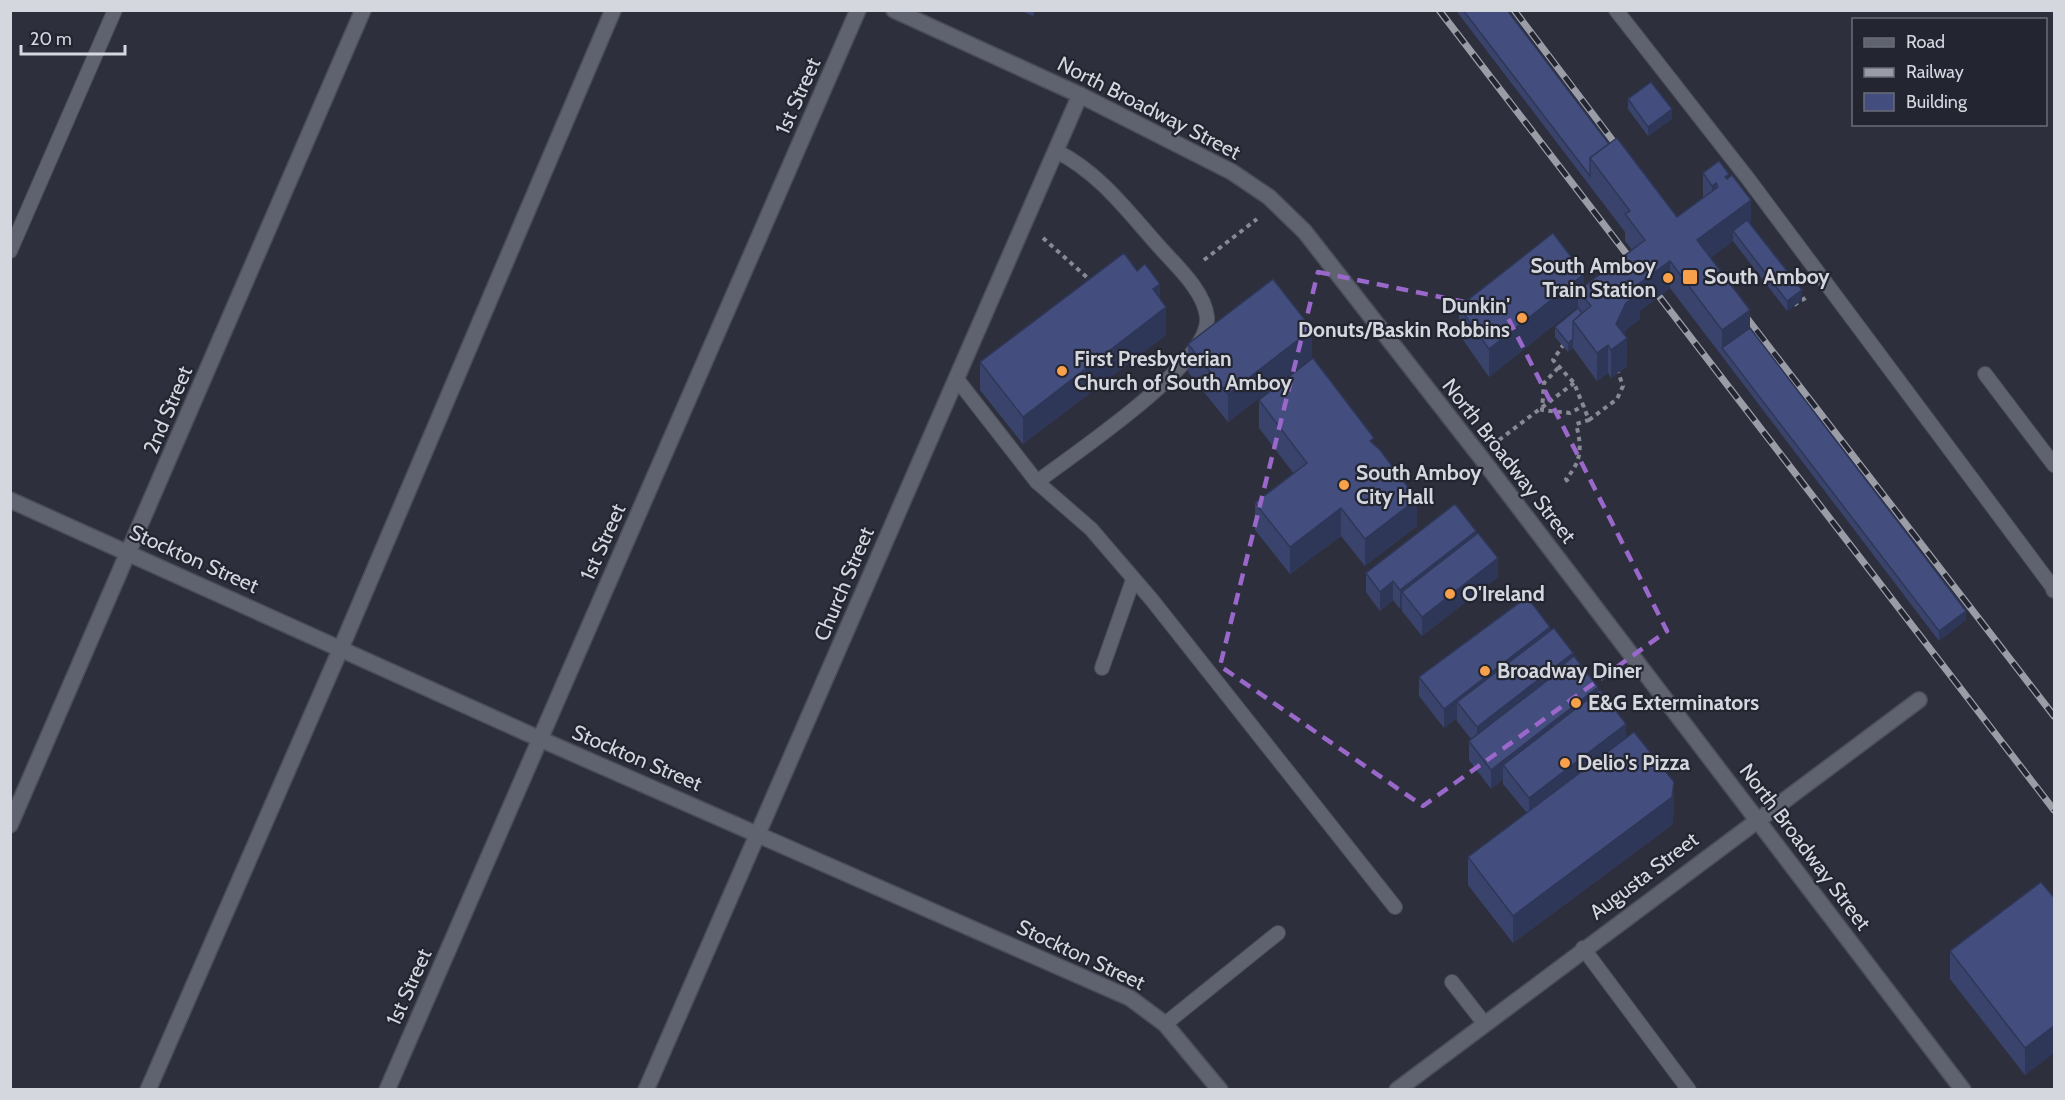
<svg xmlns="http://www.w3.org/2000/svg" width="2065" height="1100" viewBox="0 0 2065 1100" font-family="Cabin,sans-serif">
<style>
.lines{fill:none;stroke-linecap:round;stroke-linejoin:round}
.service-casing{stroke:#4b4d58;stroke-width:16}
.minor-casing{stroke:#4b4d58;stroke-width:18}
.path{stroke:#878a94;stroke-width:4;stroke-dasharray:4.5 4.5;stroke-linecap:butt}
.service{stroke:#5f6370;stroke-width:14}
.minor{stroke:#5f6370;stroke-width:15}
.rail-casing{stroke:#9a9ca6;stroke-width:7}
.rail{stroke:#232631;stroke-width:4.5;stroke-dasharray:14;stroke-linecap:butt}
.wall{fill:#3a436c}
.shaded-wall{fill:#2f3758}
.building{fill:#434e7e;stroke:#2f3758;stroke-width:1.5}
.marked{fill:none;stroke:#9a68ca;stroke-width:4.5;stroke-dasharray:12 8;stroke-linejoin:round}
.poi-dot{fill:#f8a14a;stroke:#232631;stroke-width:2}
.labels{text-anchor:middle;stroke-width:4.5;stroke-linejoin:round;paint-order:stroke}
.street-label{font-size:21px;fill:#d5d7df;stroke:#232631}
.poi-label{font-size:21px;font-weight:bold;fill:#d5d7df;stroke:#232631;text-anchor:start}
</style>
<rect width="100%" height="100%" fill="#2d303c"/>
<g class="lines">
<g class="service-casing">
<g id="service">
<polyline points="1616,10 1749,180 2054,589"/>
<polyline points="10,251 115,10"/>
<polyline points="1985,374 2054,465"/>
<polyline points="956,378 1037,482 1091,529 1152,600 1395,907"/>
<path d="M 1037,482 C 1073,454 1212,363 1207,317 C 1204,289 1173,263 1156,243 C 1125,208 1098,172 1056,151"/>
<polyline points="1102,668 1133,580"/>
<polyline points="1583,948 1689,1090"/>
<polyline points="1452,982 1484,1023"/>
<polyline points="1165,1024 1278,933"/>
</g>
</g>
<g class="minor-casing">
<g id="minor">
<polyline points="894,10 1080,95 1232,172 1269,197 1305,232 1479,455 1963,1090"/>
<polyline points="10,500 540,739 1130,998 1165,1024 1220,1090"/>
<polyline points="2054,588 2054,590"/>
<polyline points="10,825 363,10"/>
<polyline points="148,1090 341,648 613,10"/>
<polyline points="387,1090 858,10"/>
<polyline points="646,1090 1080,95"/>
<polyline points="1397,1090 1919,700"/>
</g>
</g>
<g class="path">
<polyline points="1043,238 1091,281"/>
<polyline points="1204,260 1257,219"/>
<polyline points="1794,305 1807,297"/>
<path d="M 1564,344 L 1553,360 L 1574,383 L 1589,420 L 1576,424 C 1582,447 1582,461 1566,479 L 1569,483"/>
<polyline points="1558,368 1544,383 1542,410 1570,413 1585,405"/>
<polyline points="1589,420 1617,399 1623,386 1617,369"/>
<polyline points="1499,440 1574,383"/>
</g>
<use href="#service" class="service"/>
<use href="#minor" class="minor"/>
<g class="rail-casing">
<g id="rail">
<polyline points="1439,10 2054,810"/>
<polyline points="1514,10 1623,154"/>
<polyline points="1739,308 2054,716"/>
</g>
</g>
<use href="#rail" class="rail"/>
</g>
<g class="wall">
<polygon points="1019,10 1035,10 1033,16"/>
<polygon points="1458,10 1507,10 1609,144 1677,217 1703,198 1703,173 1729,178 1751,224 1802,300 1787,311 1733,241 1710,258 1750,328 1966,620 1939,641 1670,288 1640,311 1640,319 1626,330 1624,334 1627,366 1611,378 1608,373 1597,381 1573,348 1568,352 1555,337 1555,327 1578,308 1578,306 1489,377 1459,334 1459,307 1584,286 1632,250 1625,241 1625,232 1458,13"/>
<polygon points="1628,99 1672,119 1648,136 1628,109"/>
<polygon points="1160,298 1166,335 1023,444 980,390 980,362"/>
<polygon points="1188,344 1312,357 1228,422 1188,372"/>
<polygon points="1259,400 1374,445 1417,526 1365,566 1341,536 1290,574 1255,530 1255,503 1294,474 1259,428"/>
<polygon points="1476,535 1498,577 1422,636 1402,611 1402,607 1400,609 1393,600 1380,611 1366,592 1366,573"/>
<polygon points="1550,630 1573,656 1598,691 1626,738 1674,810 1672,825 1513,943 1468,885 1468,857 1527,813 1503,784 1503,779 1491,789 1469,760 1469,741 1471,739 1457,721 1457,718 1444,728 1419,696 1419,677"/>
<polygon points="2055,899 2055,1052 2025,1075 1950,979 1950,951"/>
</g>
<g class="shaded-wall">
<polygon points="1672,109 1672,119 1648,136 1648,127"/>
<polygon points="1716,183 1716,211 1712,213 1712,186"/>
<polygon points="1751,200 1751,227 1733,231 1733,241 1697,268 1697,240"/>
<polygon points="1670,261 1670,288 1640,311 1640,319 1626,330 1620,344 1627,338 1627,366 1611,378 1611,350 1616,324 1626,303 1636,286"/>
<polygon points="1584,274 1584,298 1578,291 1578,306 1489,377 1489,349"/>
<polygon points="1160,284 1160,311 1153,289"/>
<polygon points="1802,290 1802,300 1787,311 1787,301"/>
<polygon points="1166,307 1166,335 1023,444 1023,417"/>
<polygon points="1750,310 1750,338 1722,348 1722,330"/>
<polygon points="1312,329 1312,357 1228,422 1228,394"/>
<polygon points="1573,339 1573,348 1568,352 1568,343"/>
<polygon points="1608,345 1608,373 1597,381 1597,353"/>
<polygon points="1417,499 1417,526 1365,566 1365,539"/>
<polygon points="1341,508 1341,536 1290,574 1290,547"/>
<polygon points="1476,531 1476,550 1402,592 1402,607 1400,609 1400,590"/>
<polygon points="1498,558 1498,577 1422,636 1422,617"/>
<polygon points="1393,581 1393,600 1380,611 1380,592"/>
<polygon points="1966,611 1966,620 1939,641 1939,631"/>
<polygon points="1550,627 1550,646 1457,702 1457,718 1444,728 1444,709"/>
<polygon points="1573,653 1573,672 1551,674 1551,689 1477,746 1477,727"/>
<polygon points="1598,687 1598,706 1503,765 1503,779 1491,789 1491,770"/>
<polygon points="1626,724 1626,743 1529,817 1529,798"/>
<polygon points="1674,782 1674,810 1672,825 1513,943 1513,916"/>
<polygon points="2055,1025 2055,1052 2025,1075 2025,1048"/>
</g>
<g class="building">
<polygon points="1463,10 1507,10 1609,144 1590,158 1590,176"/>
<polygon points="1651,82 1672,109 1648,127 1628,99"/>
<polygon points="1617,138 1677,217 1718,187 1716,183 1712,186 1703,173 1719,161 1729,174 1725,177 1727,179 1732,175 1751,200 1697,240 1750,310 1722,330 1670,261 1636,286 1640,292 1626,303 1616,324 1627,338 1611,350 1608,345 1597,353 1573,321 1591,306 1578,291 1645,240 1625,214 1630,211 1590,158"/>
<polygon points="1747,220 1802,290 1787,301 1733,231"/>
<polygon points="1553,233 1584,274 1489,349 1459,307"/>
<polygon points="1124,253 1137,271 1145,264 1160,284 1153,289 1166,307 1023,417 980,362"/>
<polygon points="1273,279 1312,329 1228,394 1188,344"/>
<polygon points="1578,308 1582,313 1573,321 1573,339 1568,343 1555,327"/>
<polygon points="1750,328 1966,611 1939,631 1722,348"/>
<polygon points="1313,358 1374,438 1370,441 1380,450 1417,499 1365,539 1341,508 1290,547 1255,503 1307,463 1259,400"/>
<polygon points="1455,504 1476,531 1400,590 1393,581 1380,592 1366,573"/>
<polygon points="1478,533 1498,558 1422,617 1402,592"/>
<polygon points="1527,597 1550,627 1444,709 1419,677"/>
<polygon points="1554,628 1573,653 1477,727 1457,702"/>
<polygon points="1574,656 1598,687 1491,770 1469,741 1553,676 1551,674"/>
<polygon points="1600,690 1626,724 1529,798 1503,765"/>
<polygon points="1634,732 1674,782 1672,797 1513,916 1468,857"/>
<polygon points="2041,882 2055,899 2055,1025 2025,1048 1950,951"/>
</g>
<path class="marked" d="M 1318,272 L 1504,310 L 1667,631 L 1423,806 L 1220,666 Z"/>
<g class="poi-dot">
<rect x="1682" y="269" width="16" height="16" rx="3"/>
<circle cx="1668" cy="278" r="6"/>
<circle cx="1522" cy="318" r="6"/>
<circle cx="1062" cy="371" r="6"/>
<circle cx="1344" cy="485" r="6"/>
<circle cx="1450" cy="594" r="6"/>
<circle cx="1485" cy="671" r="6"/>
<circle cx="1576" cy="703" r="6"/>
<circle cx="1565" cy="763" r="6"/>
</g>
<g class="labels">
<g class="street-label">
<text transform="translate(798 96) rotate(-66)" y="7">1st Street</text>
<text transform="translate(1149 108) rotate(27)" y="7">North Broadway Street</text>
<text transform="translate(168 410) rotate(-67)" y="7">2nd Street</text>
<text transform="translate(1509 461) rotate(52)" y="7">North Broadway Street</text>
<text transform="translate(603 542) rotate(-66)" y="7">1st Street</text>
<text transform="translate(194 559) rotate(24)" y="7">Stockton Street</text>
<text transform="translate(844 584) rotate(-67)" y="7">Church Street</text>
<text transform="translate(637 758) rotate(23)" y="7">Stockton Street</text>
<text transform="translate(1805 847) rotate(53)" y="7">North Broadway Street</text>
<text transform="translate(1644 876) rotate(-37)" y="7">Augusta Street</text>
<text transform="translate(1081 955) rotate(25)" y="7">Stockton Street</text>
<text transform="translate(409 987) rotate(-66)" y="7">1st Street</text>
</g>
<g class="poi-label">
<text x="1656" y="273" text-anchor="end">South Amboy<tspan x="1656" dy="24">Train Station</tspan></text>
<text x="1704" y="284">South Amboy</text>
<text x="1510" y="313" text-anchor="end">Dunkin'<tspan x="1510" dy="24">Donuts/Baskin Robbins</tspan></text>
<text x="1074" y="366">First Presbyterian<tspan x="1074" dy="24">Church of South Amboy</tspan></text>
<text x="1356" y="480">South Amboy<tspan x="1356" dy="24">City Hall</tspan></text>
<text x="1462" y="601">O'Ireland</text>
<text x="1497" y="678">Broadway Diner</text>
<text x="1588" y="710">E&amp;G Exterminators</text>
<text x="1577" y="770">Delio's Pizza</text>
</g>
</g>
<rect width="2065" height="1100" fill="none" stroke="#d5d7df" stroke-width="24"/>
<rect x="1852" y="18" width="195" height="108" fill="#232631" stroke="#6a6d77" stroke-width="1.5"/>
<rect x="1864" y="38" width="30" height="9" fill="#5f6370" stroke="#6a6d77" stroke-width="1.5"/>
<text x="1906" y="48" font-size="18" fill="#d5d7df">Road</text>
<rect x="1864" y="68" width="30" height="9" fill="#9a9ca6" stroke="#6a6d77" stroke-width="1.5"/>
<text x="1906" y="78" font-size="18" fill="#d5d7df">Railway</text>
<rect x="1864" y="93" width="30" height="18" fill="#434e7e" stroke="#6a6d77" stroke-width="1.5"/>
<text x="1906" y="108" font-size="18" fill="#d5d7df">Building</text>
<path d="M21 45v9h104v-9" fill="none" stroke="#d5d7df" stroke-width="3"/>
<text x="30" y="45" font-size="18" fill="#d5d7df" stroke="#232631" stroke-width="4.5" paint-order="stroke">20 m</text>
</svg>
